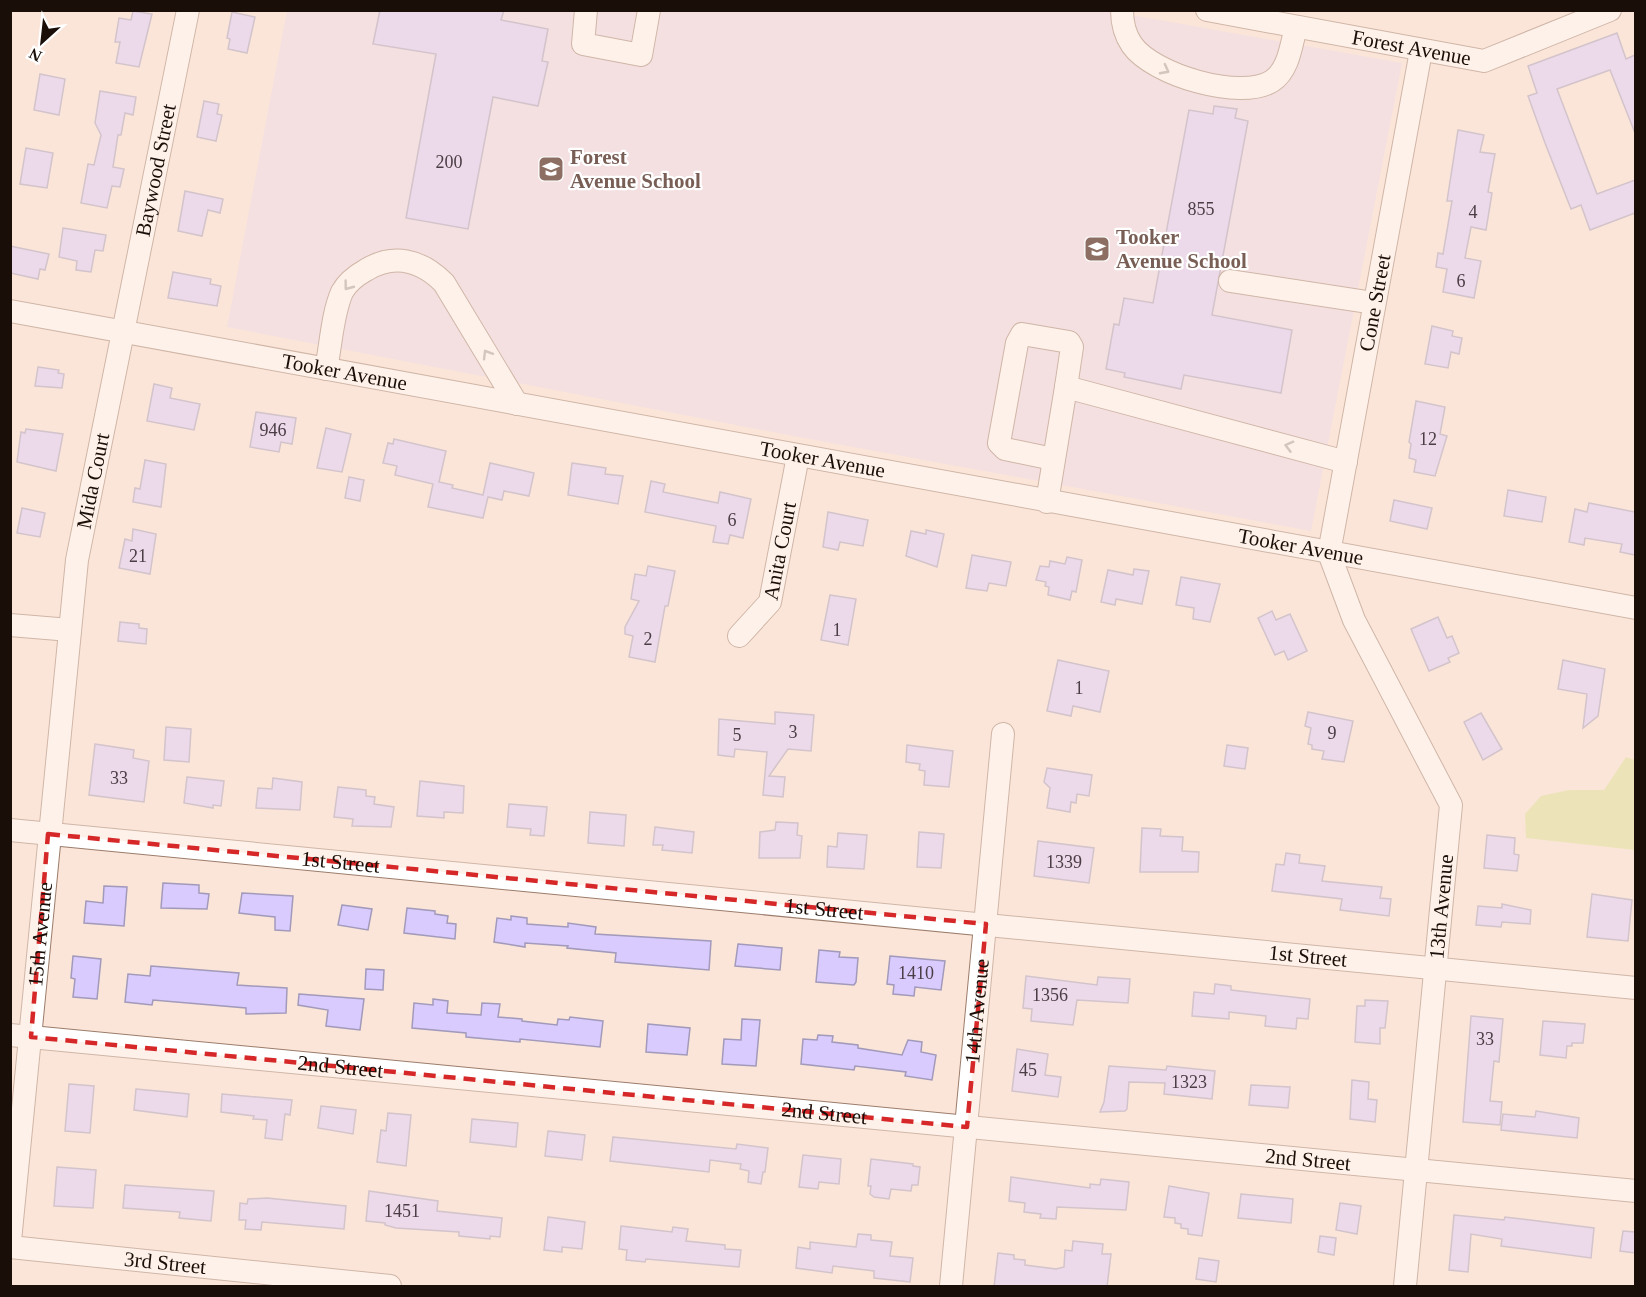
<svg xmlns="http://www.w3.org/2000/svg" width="1646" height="1297" viewBox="0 0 1646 1297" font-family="'Times New Roman',serif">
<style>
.education{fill:#ecd9ea}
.green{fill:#dae191}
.building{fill:#d9cbfd;stroke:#a29aba;stroke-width:1.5}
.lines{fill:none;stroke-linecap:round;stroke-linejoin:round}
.minor-casing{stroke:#9b7c6a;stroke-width:24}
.minor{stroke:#fff;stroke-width:22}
.oneway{stroke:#a39f9c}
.marked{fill:none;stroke:#d62828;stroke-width:4.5;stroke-dasharray:12 8;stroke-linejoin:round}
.labels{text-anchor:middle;stroke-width:4.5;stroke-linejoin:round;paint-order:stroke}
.number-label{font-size:18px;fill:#4a3d45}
.street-label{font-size:21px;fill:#1a0e08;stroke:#fff}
.education-label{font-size:21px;font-weight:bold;fill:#785e54;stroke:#fff;text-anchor:start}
</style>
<rect width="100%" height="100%" fill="#fbe5d9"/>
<polygon class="education" points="287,11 1109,11 1402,63 1311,531 788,435 227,327"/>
<polygon class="green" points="1626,757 1635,760 1635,850 1526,838 1525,814 1541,796 1569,790 1604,790"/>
<g class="building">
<polygon points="380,10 504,10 501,20 548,29 542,61 548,62 538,106 493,97 468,229 406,218 436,54 373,44"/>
<polygon points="133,11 152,14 139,67 116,63 120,42 115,42 119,18 131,20"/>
<polygon points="232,12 255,17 247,53 228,49 230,39 227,38"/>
<polygon points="1617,33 1626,59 1635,55 1635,133 1610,70 1557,89 1597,194 1635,180 1635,213 1590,230 1581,205 1571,209 1545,143 1528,96 1537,93 1528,66"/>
<polygon points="40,74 65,79 59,115 34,110"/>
<polygon points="100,91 136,97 133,115 125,113 121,135 118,135 113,167 124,169 120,187 112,186 107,208 81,203 88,164 94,165 101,135 95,123"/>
<polygon points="204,101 219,104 217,114 222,115 216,141 197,137"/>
<polygon points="1214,106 1237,109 1235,118 1248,121 1212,315 1292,330 1281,393 1184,375 1181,389 1124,377 1125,373 1106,369 1114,324 1119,325 1124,298 1153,303 1189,110 1213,114"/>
<polygon points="1458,130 1484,135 1480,152 1495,154 1488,192 1492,193 1486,230 1471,227 1465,258 1481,261 1474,298 1443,292 1447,269 1436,267 1438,253 1443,254 1452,201 1447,201"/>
<polygon points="26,148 53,153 47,188 20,184"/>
<polygon points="185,191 223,199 220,213 208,210 202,236 178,231"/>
<polygon points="63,228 106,235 103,251 95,250 91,272 76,270 77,261 59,257"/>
<polygon points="10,246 49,254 45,270 40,269 38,279 10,273"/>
<polygon points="173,272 211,279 210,284 221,286 217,306 168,298"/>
<polygon points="1432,326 1453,331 1452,336 1462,338 1459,354 1451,352 1448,368 1425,364"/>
<polygon points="38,367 59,370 58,373 64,374 62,388 35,386"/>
<polygon points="154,384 172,388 170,398 200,404 194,430 147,421"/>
<polygon points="1416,401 1445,407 1440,434 1447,436 1435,476 1414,472 1416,460 1409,458 1411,444 1409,442"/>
<polygon points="256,412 296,418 292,444 281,442 279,452 250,447"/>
<polygon points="326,428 351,434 342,472 317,468"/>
<polygon points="26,429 63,434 56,471 17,462 21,432 25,433"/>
<polygon points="394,439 446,451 439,482 453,485 452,488 483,495 490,463 534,473 529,496 504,491 502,500 488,497 483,518 428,507 433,484 395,475 397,466 383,463 388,443 393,444"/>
<polygon points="145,460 166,464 161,507 133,502 135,488 140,489"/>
<polygon points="572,463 606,468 605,474 623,476 618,504 568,495"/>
<polygon points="349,477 364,480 360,501 345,498"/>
<polygon points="651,481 665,484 663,492 718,503 720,492 751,499 743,538 730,535 728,544 713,542 716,526 645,512"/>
<polygon points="1508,490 1546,497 1542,522 1504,516"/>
<polygon points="1394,500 1432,508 1427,529 1390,521"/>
<polygon points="1589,503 1635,512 1635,555 1620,552 1622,544 1585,538 1584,545 1569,542 1575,509 1587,512"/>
<polygon points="22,508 45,513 40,537 17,533"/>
<polygon points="828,512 868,520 863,546 840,542 838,550 823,547"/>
<polygon points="133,529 156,534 150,574 119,568 125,539 132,541"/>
<polygon points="926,530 944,534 937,567 906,556 911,531 926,534"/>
<polygon points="972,555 1011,562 1006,586 989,583 987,591 966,588"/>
<polygon points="1067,557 1082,560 1076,592 1072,591 1070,600 1048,595 1049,587 1045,586 1046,582 1036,580 1040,566 1049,567 1050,561 1065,564"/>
<polygon points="648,566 675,571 668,606 665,606 655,662 629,657 633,636 625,634 625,627 639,601 631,599 635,574 646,576"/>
<polygon points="1134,569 1149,571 1142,604 1116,599 1115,605 1101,602 1108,570 1133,575"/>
<polygon points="1181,577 1220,584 1210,622 1193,619 1194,608 1176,605"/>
<polygon points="830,595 856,599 848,645 821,640"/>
<polygon points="1272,611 1276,620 1290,614 1307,651 1288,660 1284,651 1275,655 1258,618"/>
<polygon points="1438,617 1447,638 1452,636 1459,653 1448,658 1450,662 1429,671 1411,629"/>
<polygon points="120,622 139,624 139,628 147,629 146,644 118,641"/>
<polygon points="1058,660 1109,671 1100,712 1073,706 1071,716 1047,711"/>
<polygon points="1563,660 1605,669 1598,716 1583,728 1587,694 1558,689"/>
<polygon points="775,712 814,715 811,751 788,749 769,776 785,777 783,797 763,795 767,752 735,749 734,757 718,755 719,719 775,724"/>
<polygon points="1308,712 1353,721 1344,762 1322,759 1324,751 1312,749 1312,745 1308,744 1311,728 1305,726"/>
<polygon points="1481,713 1502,749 1483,760 1464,722"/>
<polygon points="166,727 191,729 189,762 164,760"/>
<polygon points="95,744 134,750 133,758 149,761 144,802 89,795"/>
<polygon points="907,745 953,751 949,787 924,785 925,771 919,770 920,764 906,762"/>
<polygon points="1227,745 1248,748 1245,769 1224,766"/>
<polygon points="1047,768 1092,775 1089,796 1077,794 1076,803 1071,802 1070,812 1047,808 1050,788 1044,782"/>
<polygon points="187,777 224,781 221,806 213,805 213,808 184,803"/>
<polygon points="273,778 302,782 300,810 256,808 258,788 272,789"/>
<polygon points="420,781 464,786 463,813 444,812 444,818 417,816"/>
<polygon points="338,787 366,790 366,796 375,797 374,804 394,807 391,827 352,826 353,819 334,817"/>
<polygon points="509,804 547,807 544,836 530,835 531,829 507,827"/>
<polygon points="590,812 626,815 624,846 588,843"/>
<polygon points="776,822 798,823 797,835 802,836 800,858 759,858 760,832 775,830"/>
<polygon points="655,827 694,832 692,853 662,850 663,845 653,845"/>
<polygon points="1142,828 1161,829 1160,836 1183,837 1182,851 1199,852 1198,872 1140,872"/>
<polygon points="919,832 944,834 941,868 917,867"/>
<polygon points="838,833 867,835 864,869 827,867 828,846 837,847"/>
<polygon points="1487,835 1515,838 1514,854 1519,855 1517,871 1484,868"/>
<polygon points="1038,841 1094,848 1089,883 1034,876"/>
<polygon points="1286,853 1300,855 1299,863 1325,866 1322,881 1382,887 1380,898 1391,899 1389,916 1340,910 1342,899 1272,891 1276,864 1284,865"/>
<polygon points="163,883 199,885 199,893 209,894 207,909 161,908"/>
<polygon points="104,886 127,887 124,926 84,923 86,901 103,903"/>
<polygon points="242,893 293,896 290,931 275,930 275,917 239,913"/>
<polygon points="1592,894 1632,900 1628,941 1587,937"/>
<polygon points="1502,904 1531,910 1530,924 1502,922 1501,927 1476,925 1478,906 1502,908"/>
<polygon points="342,905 372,909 368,930 338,925"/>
<polygon points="407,908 435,911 435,914 448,916 447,923 456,924 455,939 404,933"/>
<polygon points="511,916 527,918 527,924 568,927 568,923 596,927 595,934 711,941 709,970 615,962 616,953 567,948 568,946 525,943 525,947 494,942 497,918 511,920"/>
<polygon points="738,944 782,948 780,970 735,966"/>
<polygon points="819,950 840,952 839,957 858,958 856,982 854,985 816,982"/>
<polygon points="73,956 101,959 97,999 73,997 75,979 71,978"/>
<polygon points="890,956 945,961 941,990 915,987 914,996 893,994 894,985 887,984"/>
<polygon points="151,966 239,973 237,985 287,988 286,1013 246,1014 246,1008 153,1000 152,1005 125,1002 128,974 150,976"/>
<polygon points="366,969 384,970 383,990 365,989"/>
<polygon points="1026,976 1097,985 1098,977 1130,979 1128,1003 1077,1000 1073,1025 1031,1021 1032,1009 1023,1008"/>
<polygon points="1215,984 1231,986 1231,990 1310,999 1308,1019 1297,1018 1296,1029 1265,1026 1266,1016 1229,1012 1229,1019 1192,1016 1194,992 1214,994"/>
<polygon points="299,994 364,999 360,1030 326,1026 328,1010 298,1005"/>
<polygon points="433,999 448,1001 447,1013 481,1015 482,1003 500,1004 498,1017 522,1019 522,1021 557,1025 558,1019 569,1020 570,1017 603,1021 600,1047 520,1039 520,1042 466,1037 466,1033 412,1028 414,1003 433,1005"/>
<polygon points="1365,1000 1388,1001 1385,1028 1380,1028 1380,1044 1355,1042 1357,1006 1365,1006"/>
<polygon points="1471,1016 1503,1019 1499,1062 1494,1061 1490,1101 1502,1102 1500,1125 1463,1122"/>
<polygon points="742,1019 760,1020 756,1066 722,1064 724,1039 741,1040"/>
<polygon points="1543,1021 1585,1024 1583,1043 1572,1043 1572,1046 1567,1046 1566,1058 1540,1055"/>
<polygon points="648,1024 690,1028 687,1055 646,1052"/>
<polygon points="818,1035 833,1036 832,1042 858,1045 858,1048 902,1055 908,1040 922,1042 921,1052 936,1055 932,1080 905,1076 906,1072 855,1066 854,1070 801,1064 803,1039 817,1040"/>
<polygon points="1017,1049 1048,1054 1045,1075 1061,1077 1058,1097 1012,1091"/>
<polygon points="1109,1066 1166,1070 1167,1066 1215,1071 1212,1099 1164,1094 1165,1083 1129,1082 1127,1109 1125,1111 1100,1112 1104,1102"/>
<polygon points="1352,1080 1369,1082 1368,1099 1377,1100 1375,1122 1350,1119"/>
<polygon points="69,1084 94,1086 90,1133 65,1131"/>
<polygon points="1251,1085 1290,1087 1288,1108 1249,1105"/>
<polygon points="136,1089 189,1094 187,1117 134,1110"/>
<polygon points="222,1094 292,1100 290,1115 285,1114 282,1140 265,1138 267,1120 253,1119 254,1116 221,1112"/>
<polygon points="321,1106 356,1110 353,1134 318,1128"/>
<polygon points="1536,1111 1579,1118 1577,1138 1501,1130 1503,1114 1535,1117"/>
<polygon points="388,1113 411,1115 406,1166 377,1162 381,1130 386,1131"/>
<polygon points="472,1119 518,1123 516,1147 470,1142"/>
<polygon points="548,1131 585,1135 582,1160 545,1156"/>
<polygon points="613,1137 736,1149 737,1144 768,1148 765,1172 763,1172 761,1184 748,1182 749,1171 740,1169 741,1164 710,1160 709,1172 610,1161"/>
<polygon points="803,1155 841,1159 839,1184 819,1182 818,1189 799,1187"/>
<polygon points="871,1159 913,1164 913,1166 920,1167 918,1185 912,1185 911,1191 891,1189 889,1199 874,1197 870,1194 871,1186 868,1186"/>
<polygon points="57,1167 96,1170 93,1208 54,1206"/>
<polygon points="1011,1177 1090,1188 1090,1184 1100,1185 1101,1179 1129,1182 1126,1210 1057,1207 1056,1219 1040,1218 1041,1214 1024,1212 1025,1203 1009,1201"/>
<polygon points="125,1185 214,1191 211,1221 179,1218 180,1212 123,1208"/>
<polygon points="1169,1186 1209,1193 1202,1236 1188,1234 1188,1229 1181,1228 1181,1224 1175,1223 1175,1218 1164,1217"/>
<polygon points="369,1191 438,1201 437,1211 502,1218 500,1237 490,1236 490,1239 459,1236 459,1232 396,1228 385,1225 385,1223 366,1221"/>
<polygon points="1241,1194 1293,1199 1291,1223 1238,1218"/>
<polygon points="267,1198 346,1206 344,1229 262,1222 261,1230 245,1229 246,1220 239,1220 240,1203 247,1204 248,1199"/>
<polygon points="1340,1203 1361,1206 1357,1234 1336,1230"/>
<polygon points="1454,1215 1504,1220 1505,1217 1594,1228 1591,1258 1501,1246 1502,1239 1471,1234 1468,1272 1449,1270"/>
<polygon points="548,1217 585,1222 582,1249 562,1247 562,1252 544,1250"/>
<polygon points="621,1226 672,1232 673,1227 688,1229 686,1241 725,1245 725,1249 741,1250 739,1267 646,1259 645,1262 626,1260 627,1250 619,1249"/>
<polygon points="1623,1231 1635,1232 1635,1253 1620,1251"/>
<polygon points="858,1234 871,1235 871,1240 892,1242 890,1256 913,1258 910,1282 874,1278 874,1271 833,1266 832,1273 796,1268 798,1247 810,1249 810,1242 856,1247"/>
<polygon points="1320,1236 1336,1238 1334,1255 1318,1252"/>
<polygon points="1073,1241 1103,1244 1102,1254 1111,1254 1107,1287 994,1287 998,1253 1014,1255 1014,1259 1025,1260 1025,1265 1056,1269 1064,1267 1065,1250 1072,1251"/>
<polygon points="1199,1258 1219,1261 1216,1282 1196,1279"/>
</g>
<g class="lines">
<g class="minor-casing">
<g id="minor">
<polyline points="586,10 583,44 641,55 649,10"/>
<path d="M 1122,10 C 1122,23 1125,35 1132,45 C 1153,75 1241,101 1272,81 C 1289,70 1291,45 1296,27"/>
<path id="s1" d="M 1207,10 L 1484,61 L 1610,10"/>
<polyline points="1230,281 1374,303"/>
<path id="s2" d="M 10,311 L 1636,608"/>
<path d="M 326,369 C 331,345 332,315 342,292 C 347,283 357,275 366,270 C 394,253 421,260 444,283 L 517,404"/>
<polyline points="1053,459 1005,449 999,443 1017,343 1022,334 1069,342 1072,347 1066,387"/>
<polyline points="1047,502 1066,387 1346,462"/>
<polyline points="10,625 70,630"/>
<path id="s3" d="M 739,636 L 770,602 L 798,456"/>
<path id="s4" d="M 10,830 L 1636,988"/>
<path id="s5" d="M 10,1035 L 1636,1191"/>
<path id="s6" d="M 10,1241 L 77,560 L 188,10"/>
<path id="s7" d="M 10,1247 L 390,1286"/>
<path id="s8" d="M 951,1286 L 1003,734"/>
<path id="s9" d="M 1405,1286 L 1451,805 L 1354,620 L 1329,553 L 1421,51"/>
</g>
</g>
<use href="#minor" class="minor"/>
</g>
<defs><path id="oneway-chevron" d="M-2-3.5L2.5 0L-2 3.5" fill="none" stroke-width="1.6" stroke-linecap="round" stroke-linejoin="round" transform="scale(1.5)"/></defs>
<g class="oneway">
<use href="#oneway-chevron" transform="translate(1165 70) rotate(28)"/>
<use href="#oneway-chevron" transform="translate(348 286) rotate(127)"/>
<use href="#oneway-chevron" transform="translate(487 354) rotate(-121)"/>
<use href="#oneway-chevron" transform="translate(1289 446) rotate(-165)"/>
</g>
<path d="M0 0H1646V1297H0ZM 48,834 L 986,924 L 967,1127 L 31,1037 Z" fill="#fbe5d9" fill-opacity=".55" fill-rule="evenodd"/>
<path class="marked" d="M 48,834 L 986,924 L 967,1127 L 31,1037 Z"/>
<defs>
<g id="school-square" transform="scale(1.35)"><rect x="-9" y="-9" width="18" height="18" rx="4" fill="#8d6e63" stroke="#fff"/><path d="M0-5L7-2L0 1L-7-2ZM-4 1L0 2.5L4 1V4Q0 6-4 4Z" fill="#fff"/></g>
</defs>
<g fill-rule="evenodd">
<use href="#school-square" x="551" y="169"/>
<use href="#school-square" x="1097" y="249"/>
</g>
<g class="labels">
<g class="number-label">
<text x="449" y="168">200</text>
<text x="1201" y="215">855</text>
<text x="1473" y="218">4</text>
<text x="1461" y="287">6</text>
<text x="273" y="436">946</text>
<text x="1428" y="445">12</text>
<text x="732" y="526">6</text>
<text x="138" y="562">21</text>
<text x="837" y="636">1</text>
<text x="648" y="645">2</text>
<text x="1079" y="694">1</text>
<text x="793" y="738">3</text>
<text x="1332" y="739">9</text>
<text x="737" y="741">5</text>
<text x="119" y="784">33</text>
<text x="1064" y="868">1339</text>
<text x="916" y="979">1410</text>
<text x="1050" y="1001">1356</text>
<text x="1485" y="1045">33</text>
<text x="1028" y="1076">45</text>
<text x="1189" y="1088">1323</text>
<text x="402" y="1217">1451</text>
</g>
<g class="street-label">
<text dy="7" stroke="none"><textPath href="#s1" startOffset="208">Forest Avenue</textPath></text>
<text dy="7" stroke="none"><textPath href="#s6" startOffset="1082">Baywood Street</textPath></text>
<text dy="7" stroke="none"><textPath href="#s9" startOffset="1018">Cone Street</textPath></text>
<text dy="7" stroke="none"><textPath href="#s2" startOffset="340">Tooker Avenue</textPath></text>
<text dy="7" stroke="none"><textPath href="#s2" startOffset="826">Tooker Avenue</textPath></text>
<text dy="7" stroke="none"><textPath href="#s6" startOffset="765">Mida Court</textPath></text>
<text dy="7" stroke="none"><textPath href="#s2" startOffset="1312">Tooker Avenue</textPath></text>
<text dy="7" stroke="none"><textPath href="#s3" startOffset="98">Anita Court</textPath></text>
<text dy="7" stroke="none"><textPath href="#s4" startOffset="332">1st Street</textPath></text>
<text dy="7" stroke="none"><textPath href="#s9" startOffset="381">13th Avenue</textPath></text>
<text dy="7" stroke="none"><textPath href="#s4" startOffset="818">1st Street</textPath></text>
<text dy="7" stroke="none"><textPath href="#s6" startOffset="308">15th Avenue</textPath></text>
<text dy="7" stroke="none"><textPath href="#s4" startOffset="1304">1st Street</textPath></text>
<text dy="7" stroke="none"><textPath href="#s8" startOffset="276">14th Avenue</textPath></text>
<text dy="7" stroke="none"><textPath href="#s5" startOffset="332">2nd Street</textPath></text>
<text dy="7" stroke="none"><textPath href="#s5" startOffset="818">2nd Street</textPath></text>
<text dy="7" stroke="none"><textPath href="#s5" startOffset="1304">2nd Street</textPath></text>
<text dy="7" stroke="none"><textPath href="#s7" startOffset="156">3rd Street</textPath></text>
</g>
<g class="education-label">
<text x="570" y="164">Forest<tspan x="570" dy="24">Avenue School</tspan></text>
<text x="1116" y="244">Tooker<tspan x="1116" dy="24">Avenue School</tspan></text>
</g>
</g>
<rect width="1646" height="1297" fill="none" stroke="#1a0e08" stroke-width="24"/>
<g transform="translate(42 42) rotate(207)" stroke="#ffffff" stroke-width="4.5" paint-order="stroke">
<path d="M0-4.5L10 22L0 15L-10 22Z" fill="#1a0e08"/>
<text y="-9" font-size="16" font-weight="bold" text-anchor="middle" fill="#1a0e08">N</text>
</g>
</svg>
